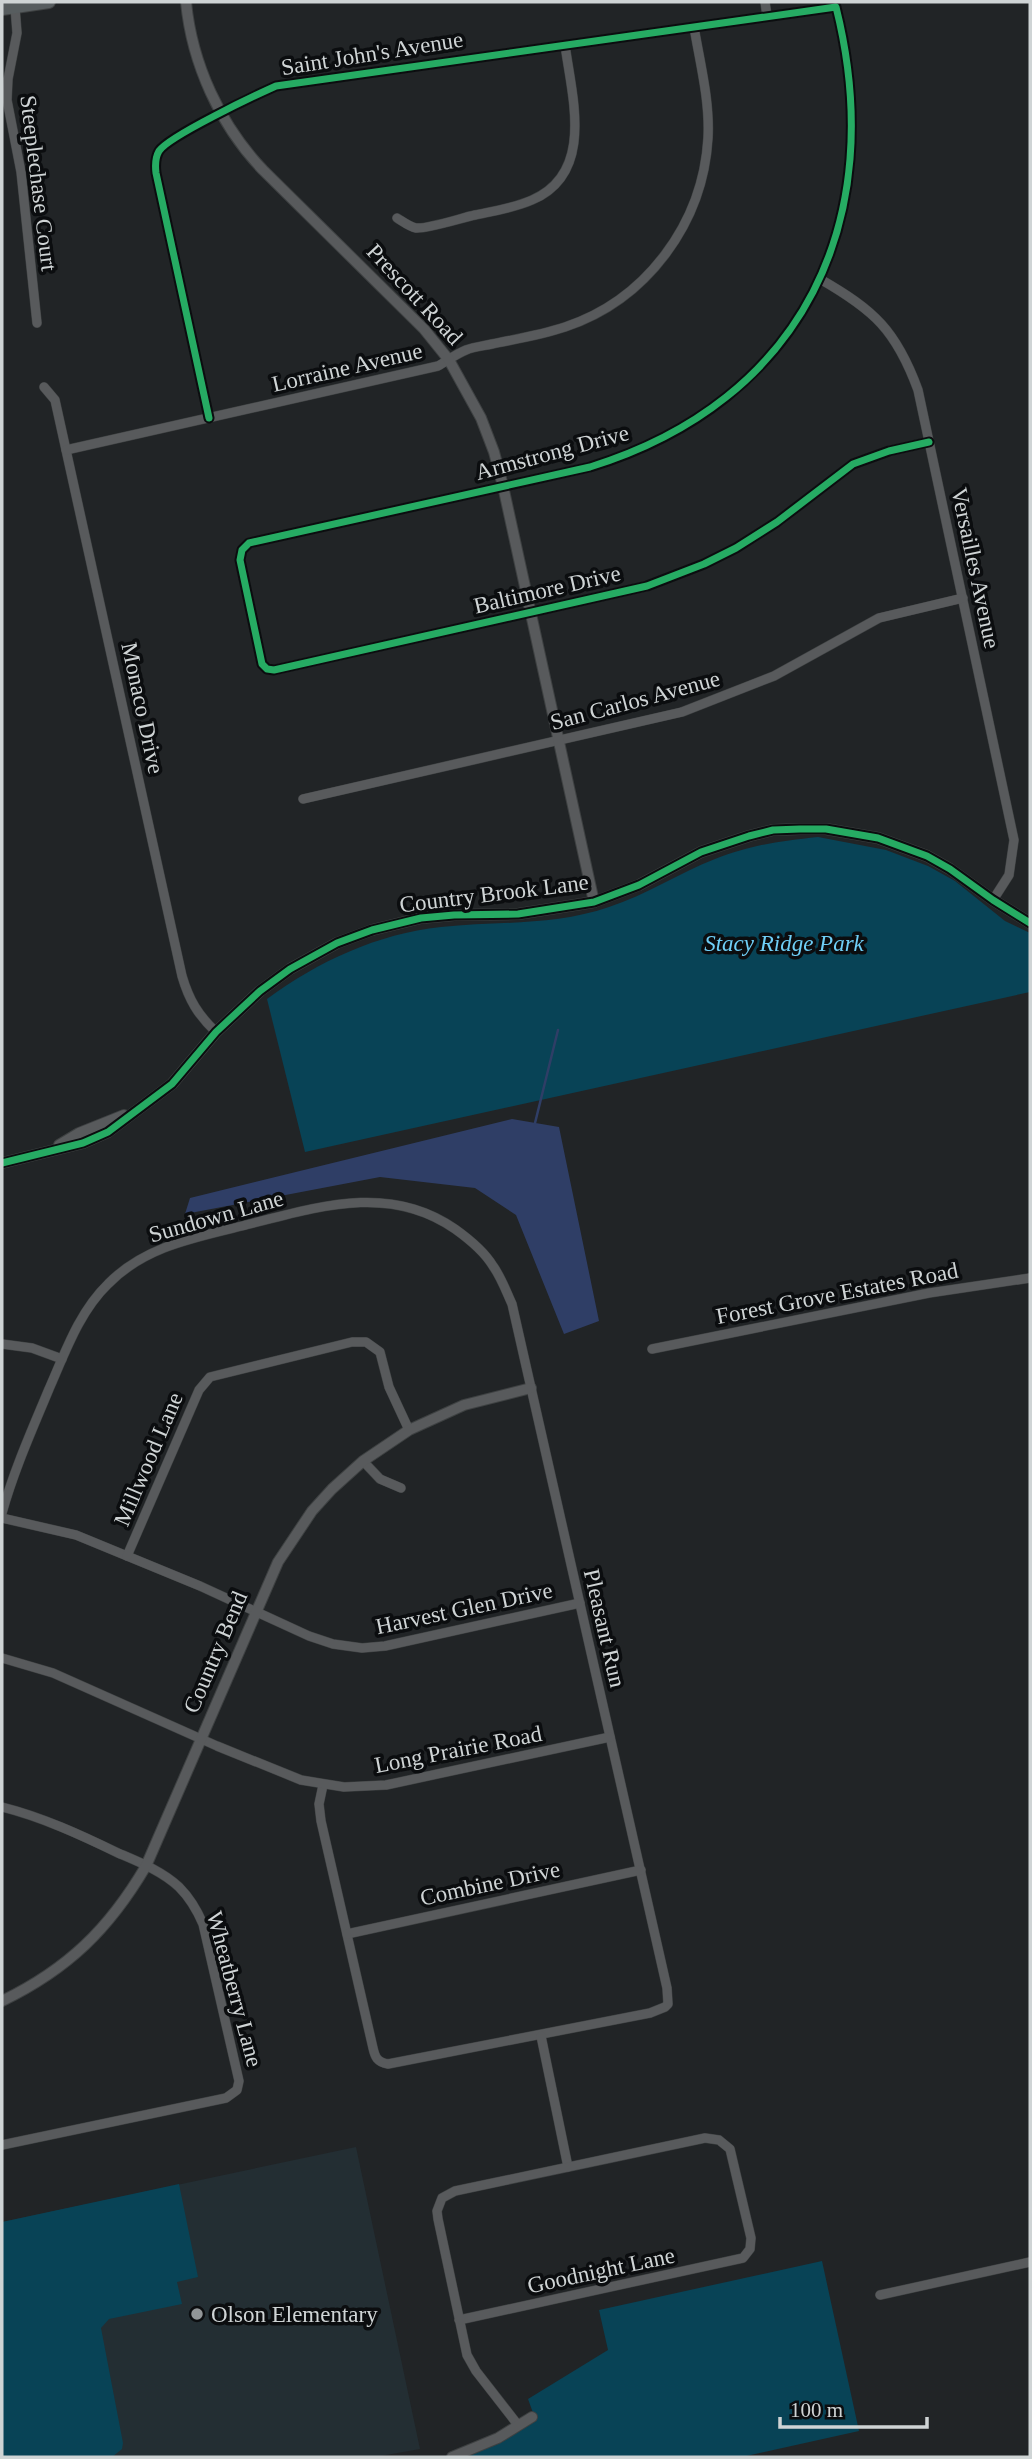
<svg xmlns="http://www.w3.org/2000/svg" width="1032" height="2459" viewBox="0 0 1032 2459" font-family="'Times New Roman',serif">
<style>
.built{fill:#232e33}
.green{fill:#084356}
.water{fill:#2f3e66}
.lines{fill:none;stroke-linecap:round;stroke-linejoin:round}
.stream{stroke:#2f3e66;stroke-width:2.5}
.minor-casing{stroke:#3e4142;stroke-width:10}
.tertiary-casing{stroke:#3e4142;stroke-width:12}
.secondary-casing{stroke:#3e4142;stroke-width:14}
.minor{stroke:#585a5c;stroke-width:9}
.tertiary{stroke:#585a5c;stroke-width:10}
.secondary{stroke:#575d5f;stroke-width:12}
.cycleway-casing{stroke:#0b0d0f;stroke-width:11}
.cycleway{stroke:#26ab63;stroke-width:7}
.poi-dot{fill:#929698;stroke:#0b0d0f;stroke-width:2.5}
.labels{text-anchor:middle;stroke-width:7;stroke-linejoin:round;paint-order:stroke}
.street-label{font-size:23px;fill:#cfd4d5;stroke:#0b0d0f}
.park-label{font-size:23px;font-style:italic;fill:#6fcff7;stroke:#0b0d0f}
.poi-label{font-size:23px;fill:#cfd4d5;stroke:#0b0d0f;text-anchor:start}
</style>
<rect width="100%" height="100%" fill="#212426"/>
<polygon class="built" points="356,2147 420,2449 375,2457 13,2457 2,2406 2,2222"/>
<g class="green">
<path d="M 818,837 L 886,850 L 928,866 L 955,881 L 1005,921 L 1030,933 L 1030,992 L 305,1152 L 267,999 C 319,961 377,934 441,927 C 498,921 554,926 609,907 C 646,895 679,873 715,859 C 751,845 780,841 818,837 Z"/>
<polygon points="179,2184 198,2277 177,2282 182,2304 109,2319 101,2328 123,2443 122,2449 112,2457 2,2457 2,2222"/>
<polygon points="822,2261 859,2431 742,2457 462,2457 536,2421 528,2399 608,2350 599,2310"/>
</g>
<polygon class="water" points="512,1119 559,1127 599,1321 564,1334 516,1215 475,1188 380,1177 185,1214 190,1198"/>
<g class="lines">
<polyline class="stream" points="535,1123 558,1030"/>
<g class="minor-casing">
<g id="minor">
<polyline points="765,2 767,16"/>
<polyline points="15,7 17,33 8,79 7,100 21,172 37,323"/>
<path d="M 397,218 C 402,221 410,227 416,228 C 428,229 461,218 475,215 C 494,211 514,208 532,200 C 595,173 572,97 565,45"/>
<path d="M 820,279 C 874,310 896,330 918,390 L 1014,840 L 1009,875 L 993,900"/>
<path d="M 44,387 L 55,400 L 182,976 C 189,1000 198,1015 216,1032"/>
<path d="M 209,418 L 156,173 C 155,165 155,158 159,151 C 169,136 256,95 276,86 L 836,7 C 889,219 804,401 590,467 L 249,543 L 242,550 L 240,560 L 262,664 L 267,669 L 274,670 L 647,586 L 704,564 L 736,548 L 777,522 L 853,464 L 889,451 L 929,442"/>
<path d="M 66,450 L 438,366 C 447,361 456,354 466,350 C 474,347 483,346 492,344 C 516,339 541,335 565,327 C 646,300 703,224 708,138 C 710,101 700,63 694,27"/>
<polyline points="303,799 682,712 774,676 879,618 963,598"/>
<polyline points="2,1344 32,1348 62,1359"/>
<polyline points="652,1349 929,1293 1030,1278"/>
<polyline points="363,1461 380,1479 401,1488"/>
<path d="M 2,1513 C 14,1470 32,1430 49,1389 C 65,1353 79,1312 108,1284 C 144,1247 193,1238 242,1226 C 314,1208 388,1182 455,1229 C 469,1239 484,1251 493,1266 C 501,1277 506,1291 512,1304 L 667,1988 L 668,2004 L 665,2007 L 650,2013 L 388,2064 C 377,2062 375,2057 373,2048 L 321,1821 L 319,1804 L 323,1785"/>
<polyline points="2,1518 76,1535 200,1586 309,1636 333,1644 362,1648 385,1646 580,1603"/>
<polyline points="127,1556 199,1390 210,1377 352,1342 366,1342 380,1352 389,1387 409,1430"/>
<polyline points="2,1658 53,1673 217,1746 301,1780 344,1787 386,1785 610,1737"/>
<path d="M 2,1807 C 42,1817 81,1835 118,1853 C 139,1862 162,1871 179,1887 C 190,1898 197,1910 203,1924 L 239,2081 L 237,2090 L 226,2098 L 2,2145"/>
<polyline points="347,1934 641,1870"/>
<polyline points="541,2036 568,2167"/>
<polyline points="880,2295 1030,2262"/>
<polyline points="459,2320 743,2258 750,2249 751,2238 730,2149 719,2140 705,2138 455,2191 442,2198 437,2211 438,2219 467,2355 476,2371 518,2425"/>
</g>
</g>
<g class="tertiary-casing">
<g id="tertiary">
<path d="M 186,2 C 192,64 220,125 263,170 L 424,329 L 449,360 L 481,418 L 494,452 L 503,486 L 594,902"/>
<polyline points="59,1145 79,1133 124,1115"/>
<polyline points="2,1163 83,1143 108,1132 172,1084 216,1032 260,991 290,969 337,943 372,930 421,918 454,915 518,914 594,902 639,885 701,852 749,836 773,830 800,829 826,829 878,838 927,856 950,869 993,900 1030,923"/>
<path d="M 2,2001 C 68,1969 109,1929 146,1866 L 278,1562 L 312,1511 L 332,1489 L 363,1461 L 409,1430 L 464,1405 L 531,1388"/>
<polyline points="452,2457 498,2438 532,2417"/>
</g>
</g>
<g class="secondary-casing">
<polyline id="secondary" points="2,9 49,2"/>
</g>
<use href="#minor" class="minor"/>
<use href="#tertiary" class="tertiary"/>
<use href="#secondary" class="secondary"/>
<g class="cycleway-casing">
<g id="cycleway">
<path d="M 209,418 L 156,173 C 155,165 155,158 159,151 C 169,136 256,95 276,86 L 836,7 C 889,219 804,401 590,467 L 249,543 L 242,550 L 240,560 L 262,664 L 267,669 L 274,670 L 647,586 L 704,564 L 736,548 L 777,522 L 853,464 L 889,451 L 929,442"/>
<polyline points="2,1163 83,1143 108,1132 172,1084 216,1032 260,991 290,969 337,943 372,930 421,918 454,915 518,914 594,902 639,885 701,852 749,836 773,830 800,829 826,829 878,838 927,856 950,869 993,900 1030,923"/>
</g>
</g>
<use href="#cycleway" class="cycleway"/>
</g>
<circle class="poi-dot" cx="197" cy="2314" r="7"/>
<g class="labels">
<g class="street-label">
<text transform="translate(372 53) rotate(-9)" y="8">Saint John's Avenue</text>
<text transform="translate(39 183) rotate(83)" y="8">Steeplechase Court</text>
<text transform="translate(415 294) rotate(47)" y="8">Prescott Road</text>
<text transform="translate(347 367) rotate(-13)" y="8">Lorraine Avenue</text>
<text transform="translate(552 452) rotate(-15)" y="8">Armstrong Drive</text>
<text transform="translate(976 568) rotate(78)" y="8">Versailles Avenue</text>
<text transform="translate(547 589) rotate(-13)" y="8">Baltimore Drive</text>
<text transform="translate(635 700) rotate(-15)" y="8">San Carlos Avenue</text>
<text transform="translate(143 708) rotate(78)" y="8">Monaco Drive</text>
<text transform="translate(494 893) rotate(-7)" y="8">Country Brook Lane</text>
<text transform="translate(216 1216) rotate(-16)" y="8">Sundown Lane</text>
<text transform="translate(837 1293) rotate(-11)" y="8">Forest Grove Estates Road</text>
<text transform="translate(148 1459) rotate(-67)" y="8">Millwood Lane</text>
<text transform="translate(464 1608) rotate(-12)" y="8">Harvest Glen Drive</text>
<text transform="translate(605 1628) rotate(77)" y="8">Pleasant Run</text>
<text transform="translate(215 1652) rotate(-67)" y="8">Country Bend</text>
<text transform="translate(458 1749) rotate(-11)" y="8">Long Prairie Road</text>
<text transform="translate(490 1883) rotate(-12)" y="8">Combine Drive</text>
<text transform="translate(235 1989) rotate(75)" y="8">Wheatberry Lane</text>
<text transform="translate(601 2270) rotate(-12)" y="8">Goodnight Lane</text>
</g>
<g class="park-label">
<text x="784" y="951">Stacy Ridge Park</text>
</g>
<g class="poi-label">
<text x="211" y="2322">Olson Elementary</text>
</g>
</g>
<rect width="1032" height="2459" fill="none" stroke="#cfd4d5" stroke-width="7"/>
<path d="M780 2417v10h147v-10" fill="none" stroke="#cfd4d5" stroke-width="3.5"/>
<text x="790" y="2417" font-size="21" fill="#cfd4d5" stroke="#0b0d0f" stroke-width="5" paint-order="stroke">100 m</text>
</svg>
